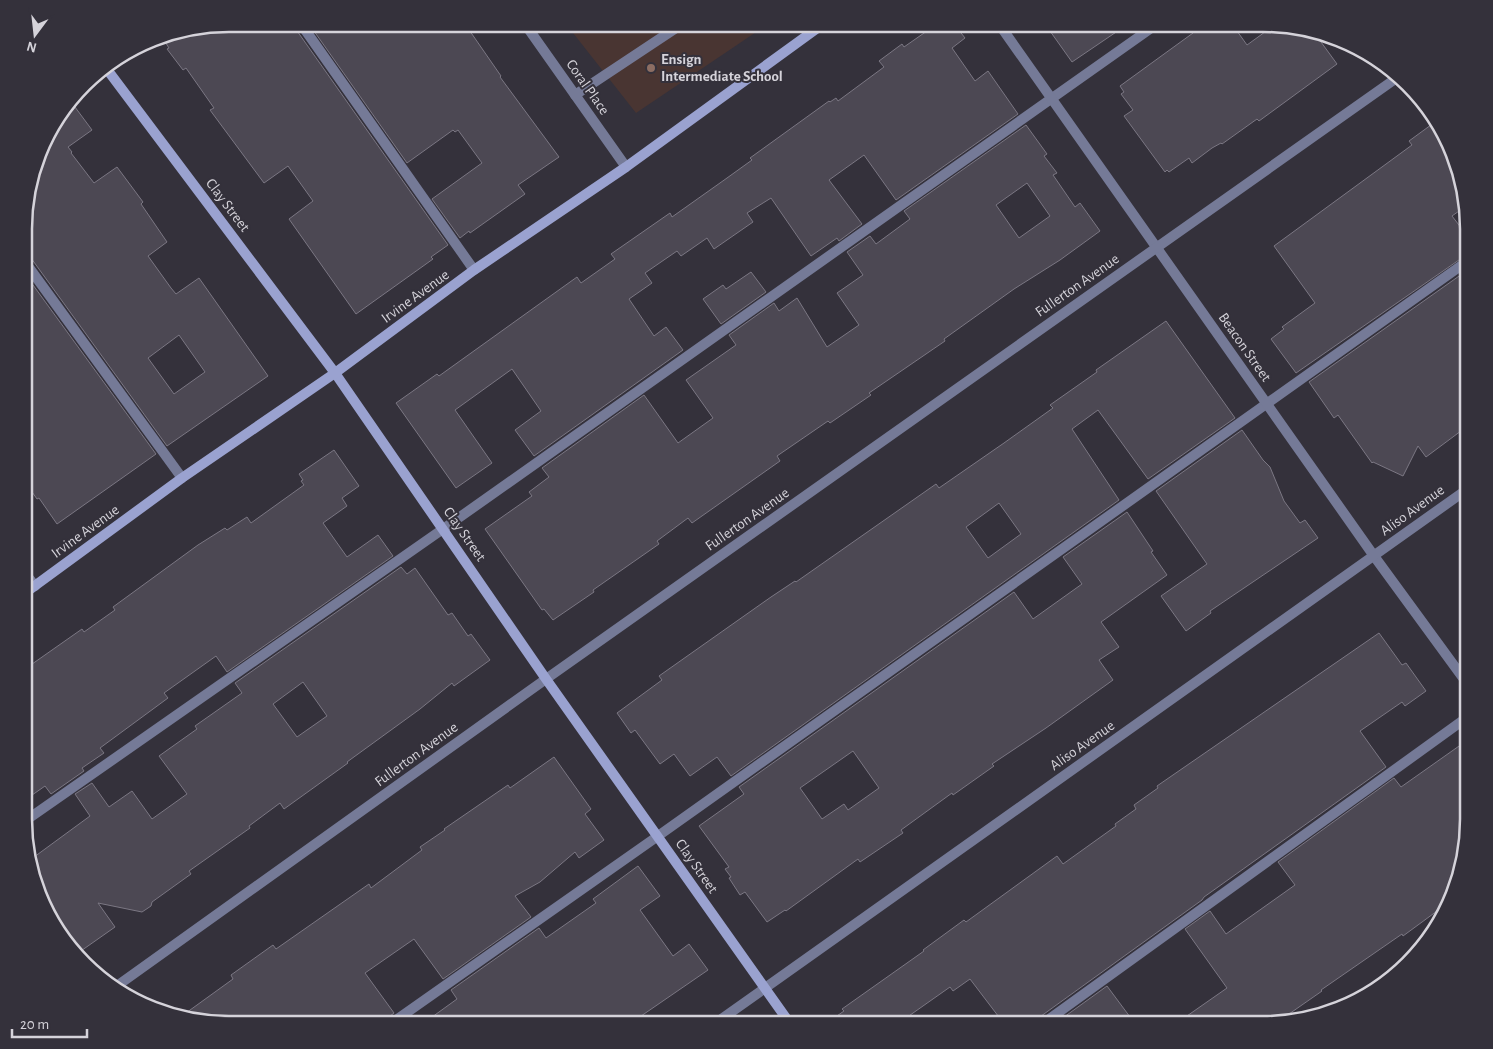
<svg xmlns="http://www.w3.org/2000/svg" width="1493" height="1049" viewBox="0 0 1493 1049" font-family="'Alegreya Sans',sans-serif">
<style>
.education{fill:#493532}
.building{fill:#4c4853;stroke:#7b7783;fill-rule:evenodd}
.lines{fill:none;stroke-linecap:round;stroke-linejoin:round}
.lane{stroke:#757a97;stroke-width:10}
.street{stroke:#757a97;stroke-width:10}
.secondary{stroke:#9aa2d0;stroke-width:10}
.education-dot{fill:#8d6e63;stroke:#34313b;stroke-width:2}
.labels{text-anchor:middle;stroke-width:4;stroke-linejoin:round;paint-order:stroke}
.poi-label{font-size:15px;font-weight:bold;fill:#d5d3da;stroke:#34313b;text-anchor:start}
.street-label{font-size:15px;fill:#d5d3da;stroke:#34313b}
.rim{fill:none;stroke:#d5d3da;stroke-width:2.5}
</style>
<rect width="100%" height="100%" fill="#34313b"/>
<polygon class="education" points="566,24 768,24 636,113"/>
<g class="building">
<polygon points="229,24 294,24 295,28 448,245 431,257 433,259 356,314 289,219 313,201 288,166 264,183 210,110 214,108 186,68 183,70 167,49 169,48 162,37"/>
<polygon points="309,24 465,24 501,76 500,77 559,157 518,185 525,194 470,233 469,231 460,238 432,199 482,163 458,130 455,132 453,130 407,163"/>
<polygon points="937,24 954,24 965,38 952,48 975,81 988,71 1018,114 896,200 864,155 829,180 862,224 839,241 837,238 811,256 771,198 747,213 753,222 714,249 707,238 681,256 677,251 645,273 652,283 629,299 654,336 666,327 683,350 534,456 515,430 541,411 512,369 455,410 492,463 456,488 396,403 437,374 439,376 577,277 581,283 615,259 611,254 670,213 672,217 727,178 752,160 750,158 829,101 830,102 836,98 838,101 884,67 879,61 902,44 904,47"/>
<polygon points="1045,24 1128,24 1072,62"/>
<polygon points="1187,24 1232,24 1247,45 1276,24 1313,31 1337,64 1259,121 1257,119 1222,144 1221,143 1212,148 1192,163 1189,158 1169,172 1167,170 1165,172 1124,116 1133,110 1121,94 1124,92 1120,86 1193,33"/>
<path d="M 72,103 L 92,130 L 68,147 L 72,152 L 71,153 L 94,183 L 117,167 L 143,202 L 141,204 L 167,242 L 148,256 L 171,288 L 176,294 L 199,278 L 268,376 L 167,446 L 31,258 L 25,255 L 25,203 L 45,138 ZM 179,335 L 205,372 L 174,394 L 148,358 Z"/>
<polygon points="1435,122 1448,138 1466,206 1452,216 1469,238 1469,253 1296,373 1271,339 1284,329 1282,327 1315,303 1274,246 1412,145 1409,141"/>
<path d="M 1026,125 L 1047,154 L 1044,156 L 1057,173 L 1053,175 L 1075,207 L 1080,203 L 1100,231 L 1060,260 L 1014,289 L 944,339 L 945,341 L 869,393 L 871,395 L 830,423 L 828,421 L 777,456 L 780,461 L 692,523 L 688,518 L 657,541 L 659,544 L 593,590 L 594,592 L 553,620 L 544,609 L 542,610 L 485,529 L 532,496 L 529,492 L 549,477 L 542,468 L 644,395 L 678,443 L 713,418 L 686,380 L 736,345 L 729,335 L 774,303 L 779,311 L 797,298 L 827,347 L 859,325 L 837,293 L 863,275 L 847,252 L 870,236 L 876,244 L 910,219 L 904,211 ZM 1027,183 L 1050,216 L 1019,238 L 996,205 Z"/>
<polygon points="1469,269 1469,425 1426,457 1418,446 1403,476 1373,462 1372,463 1338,415 1334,418 1309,382"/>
<polygon points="751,272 766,292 721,324 703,299 723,285 726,289"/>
<polygon points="25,274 156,454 57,524 39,498 37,499 25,482"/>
<path d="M 1166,321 L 1235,418 L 1148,479 L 1098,410 L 1072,429 L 1119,500 L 731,776 L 717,757 L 690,776 L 674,754 L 660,764 L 635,730 L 631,733 L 617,713 L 662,680 L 659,676 L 771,597 L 795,581 L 796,582 L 936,484 L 939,488 L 1004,443 L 1053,408 L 1050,405 L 1097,372 L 1096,370 ZM 999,503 L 1021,534 L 988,558 L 966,527 Z"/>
<polygon points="1242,430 1263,460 1270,467 1284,501 1300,523 1305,520 1318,538 1210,611 1211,613 1186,631 1161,596 1207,564 1156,491"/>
<polygon points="334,450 359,486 342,498 347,506 323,523 347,557 378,535 393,556 227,672 216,656 164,693 168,698 100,748 104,753 82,768 84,771 51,794 45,786 25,800 25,669 82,629 84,632 115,610 113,607 198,545 225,528 227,530 247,517 251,523 304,485 301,481 303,480 299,474"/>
<path d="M 1127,512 L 1153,551 L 1151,552 L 1167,575 L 1101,622 L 1119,647 L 1099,660 L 1113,680 L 1046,728 L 992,764 L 994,766 L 953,795 L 952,793 L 901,830 L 903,833 L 860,862 L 858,859 L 786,911 L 785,910 L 767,922 L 745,892 L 740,895 L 729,878 L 731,877 L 725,869 L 729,867 L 699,826 L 744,794 L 739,787 L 1014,592 L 1033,619 L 1082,584 L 1063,557 ZM 853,751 L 879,788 L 848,810 L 844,804 L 822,819 L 800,788 Z"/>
<path d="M 401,567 L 407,574 L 415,568 L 448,615 L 452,613 L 468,636 L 471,634 L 490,660 L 454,686 L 452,683 L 420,709 L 347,762 L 348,763 L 284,809 L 280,803 L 249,826 L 250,828 L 189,871 L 191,874 L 152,902 L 151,906 L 142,912 L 98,903 L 115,927 L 78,953 L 61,932 L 64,930 L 44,900 L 30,860 L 90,816 L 75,794 L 92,783 L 109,807 L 132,791 L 152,819 L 187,794 L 159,756 L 197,729 L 195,726 L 242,693 L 235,683 ZM 303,682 L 327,716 L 297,737 L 273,704 Z"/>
<polygon points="1379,633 1402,665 1406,663 1426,691 1405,706 1402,702 1360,731 1386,767 1204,897 1202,900 1037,1019 1034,1025 1005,1025 970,979 953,991 950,987 896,1025 824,1025 844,1011 842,1009 924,951 923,950 964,920 966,922 1057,856 1063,864 1116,826 1115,824 1136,809 1134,805 1158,788 1157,786"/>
<polygon points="1469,739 1469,833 1452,900 1403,936 1402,934 1321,990 1322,991 1289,1014 1292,1019 1264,1025 1174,1025 1227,988 1185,929 1210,911 1226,934 1295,885 1278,862 1394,778 1401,787"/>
<polygon points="554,757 591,809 585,814 604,840 579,858 575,852 540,882 515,896 531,917 443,979 414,939 365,973 394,1013 385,1020 382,1025 216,1025 179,1018 233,979 231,975 273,945 276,949 369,884 371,888 422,850 420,847 445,830 444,829 508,785 510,788"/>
<polygon points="638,866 660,896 640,910 673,956 689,944 708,970 628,1025 421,1025 457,999 451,990 539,928 546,938 596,903 593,899"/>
<polygon points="1107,986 1136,1025 1053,1025"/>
</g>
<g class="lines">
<g class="lane">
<polyline points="301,24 474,270"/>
<polyline points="575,95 682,24"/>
<polyline points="25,262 182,478"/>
<polyline points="25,821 443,529 1157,24"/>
<polyline points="389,1025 658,836 1469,260"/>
<polyline points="1041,1025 1469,716"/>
</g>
<g class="street">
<polyline points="525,24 626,167"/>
<polyline points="999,24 1374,556 1469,686"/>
<polyline points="25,573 35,586"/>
<polyline points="114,988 546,679 1398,77"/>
<polyline points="713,1025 1469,488"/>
</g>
<g class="secondary">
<polyline points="106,68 335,373 546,679 791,1025"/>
<polyline points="25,593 182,478 335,373 474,270 626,167 823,24"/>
</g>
</g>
<circle class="education-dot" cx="651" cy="68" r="5"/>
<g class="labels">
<g class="poi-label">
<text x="661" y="64">Ensign<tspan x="661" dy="17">Intermediate School</tspan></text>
</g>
<g class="street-label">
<text transform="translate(588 87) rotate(55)" y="5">Coral Place</text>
<text transform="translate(228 205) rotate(53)" y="5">Clay Street</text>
<text transform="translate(1077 285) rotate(-35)" y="5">Fullerton Avenue</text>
<text transform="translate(415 296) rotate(-36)" y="5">Irvine Avenue</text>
<text transform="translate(1245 347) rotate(55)" y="5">Beacon Street</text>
<text transform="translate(1412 510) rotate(-36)" y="5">Aliso Avenue</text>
<text transform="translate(747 519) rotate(-35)" y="5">Fullerton Avenue</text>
<text transform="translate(85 531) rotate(-36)" y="5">Irvine Avenue</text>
<text transform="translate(465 534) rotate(55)" y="5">Clay Street</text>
<text transform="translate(1082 745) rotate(-35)" y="5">Aliso Avenue</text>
<text transform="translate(416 754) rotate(-36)" y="5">Fullerton Avenue</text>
<text transform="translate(697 866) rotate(55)" y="5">Clay Street</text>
</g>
</g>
<path d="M0 0H1493V1049H0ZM229 32H1263A197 197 0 0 1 1460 229V819A197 197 0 0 1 1263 1016H229A197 197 0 0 1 32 819V229A197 197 0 0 1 229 32Z" fill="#34313b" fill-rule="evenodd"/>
<path class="rim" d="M229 32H1263A197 197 0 0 1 1460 229V819A197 197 0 0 1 1263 1016H229A197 197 0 0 1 32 819V229A197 197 0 0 1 229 32Z"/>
<g transform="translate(35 35) rotate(195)" stroke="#34313b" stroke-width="4" paint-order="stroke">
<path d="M0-4L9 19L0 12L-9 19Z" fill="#d5d3da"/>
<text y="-8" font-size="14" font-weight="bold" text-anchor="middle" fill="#d5d3da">N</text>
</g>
<path d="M12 1029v8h75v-8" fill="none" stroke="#d5d3da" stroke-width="2.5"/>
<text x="20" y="1029" font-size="15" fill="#d5d3da" stroke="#34313b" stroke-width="4" paint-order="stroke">20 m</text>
</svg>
